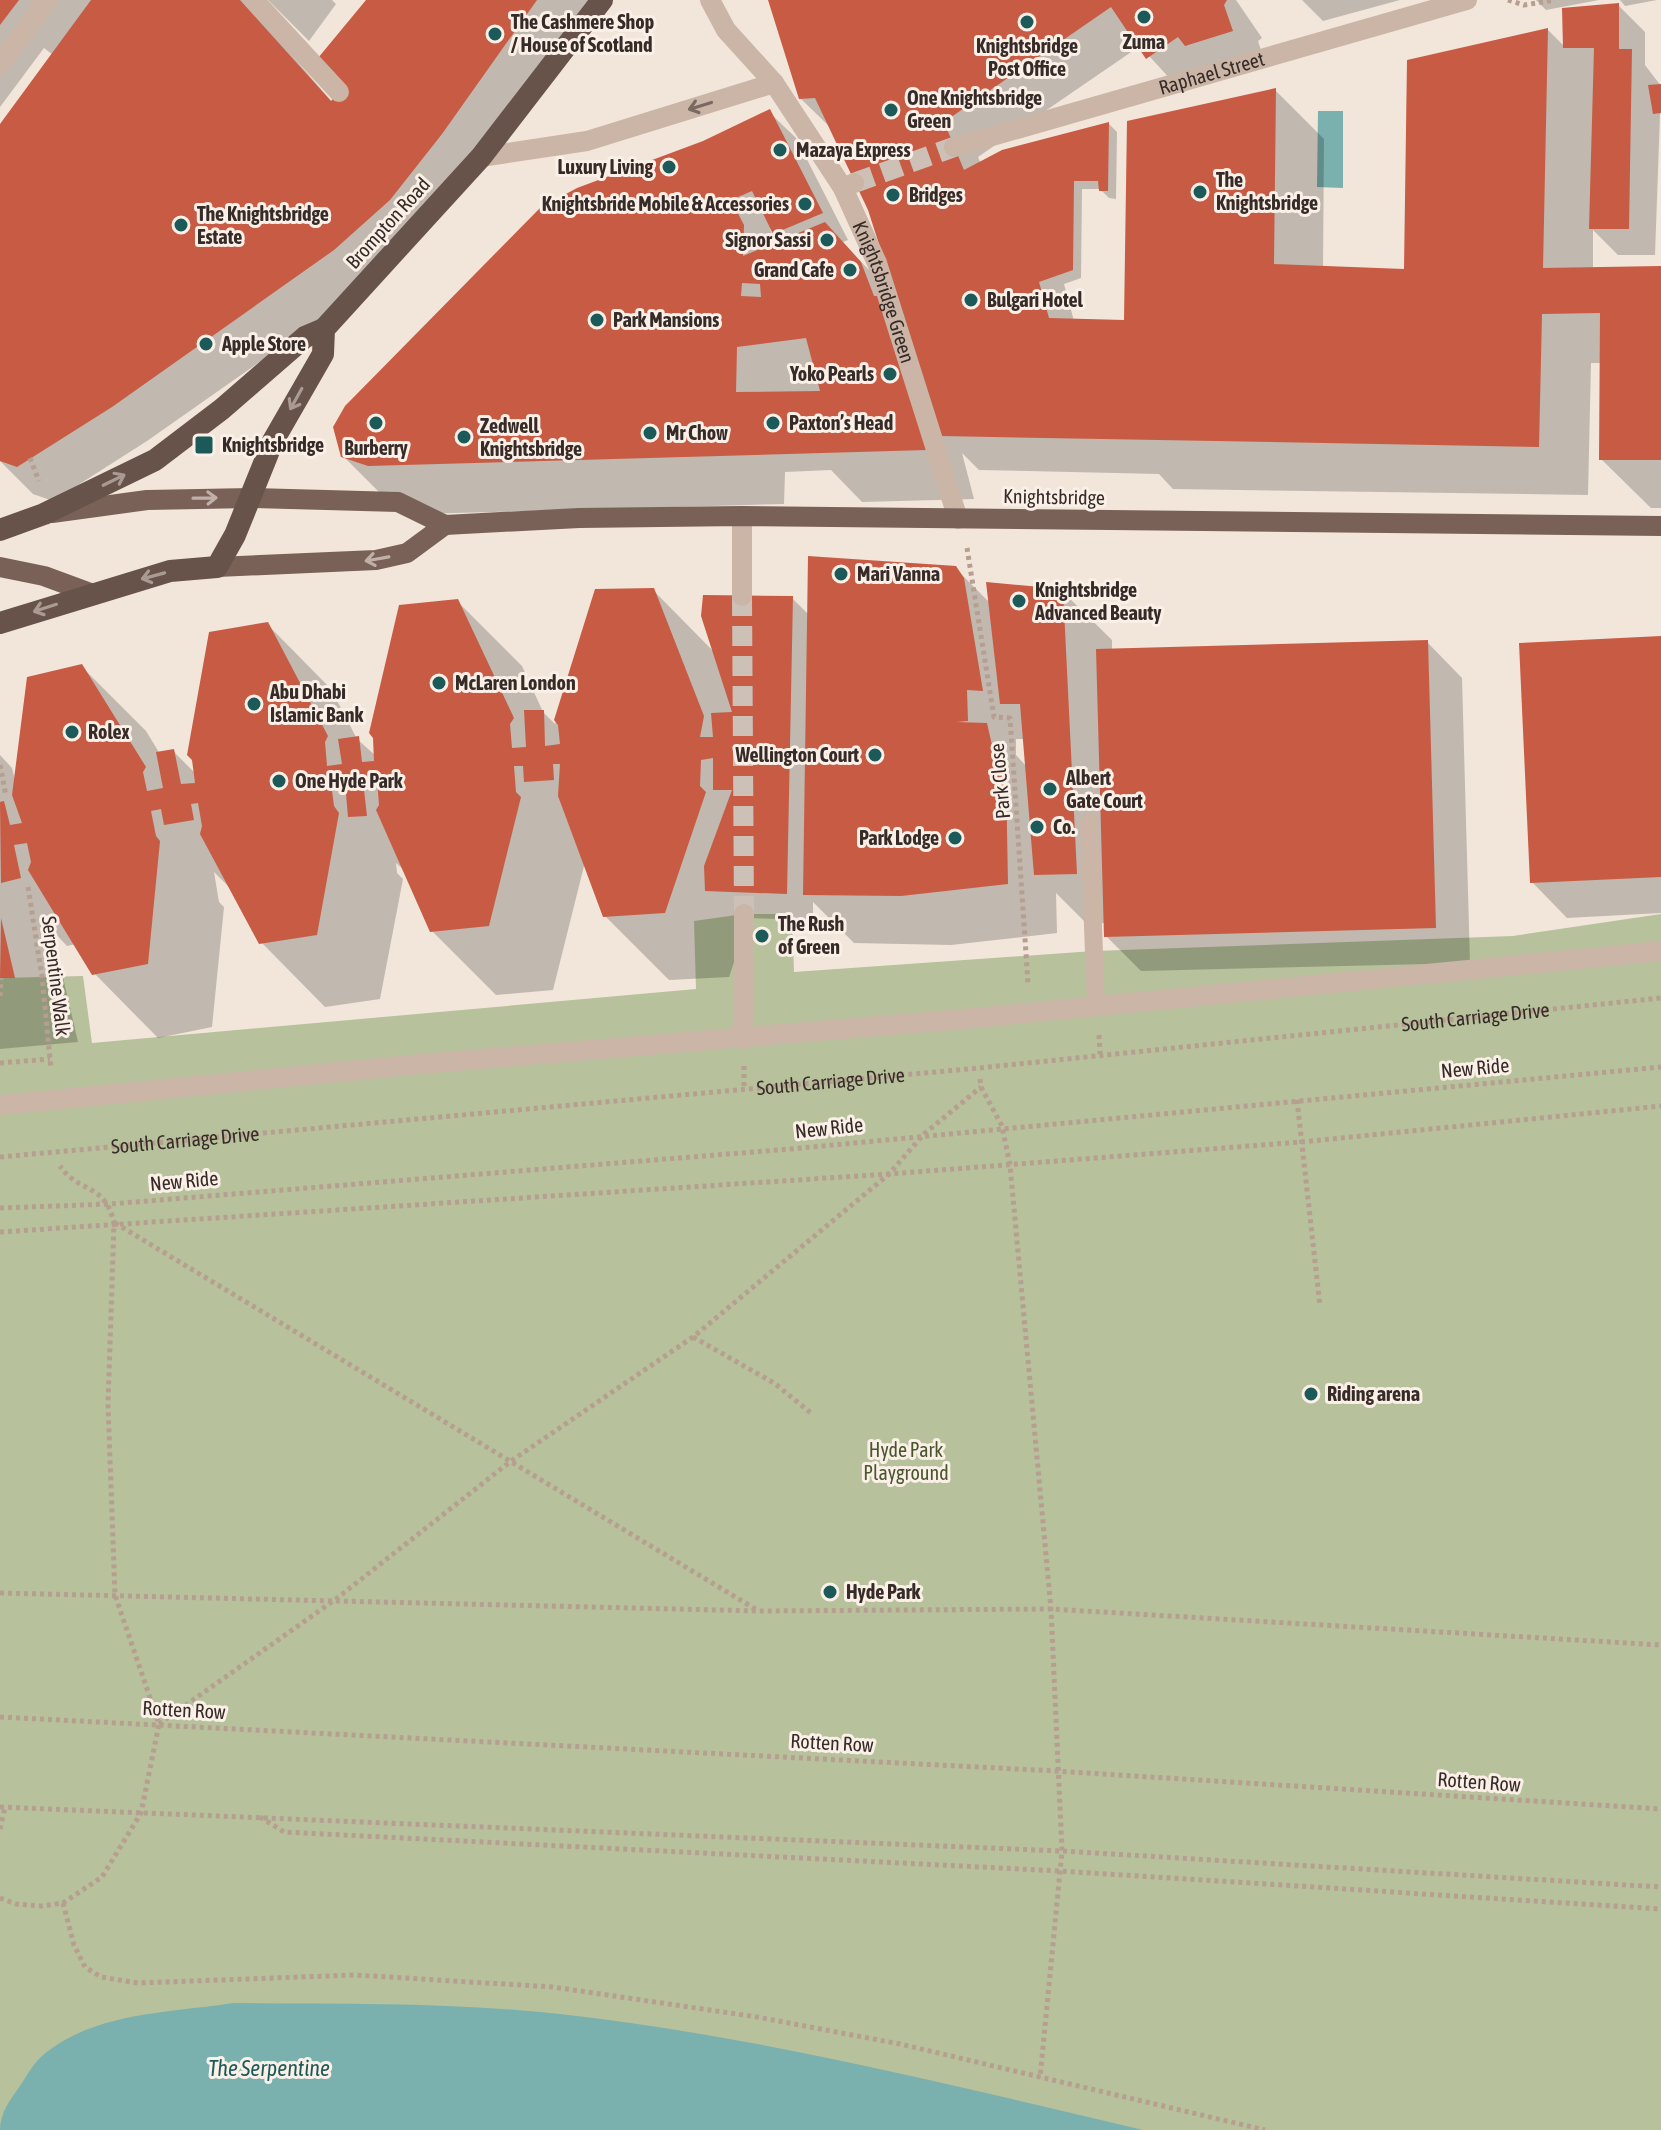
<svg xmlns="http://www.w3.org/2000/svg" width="1661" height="2130" viewBox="0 0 1661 2130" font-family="'Asap Condensed',sans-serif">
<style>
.green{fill:#b7c19b}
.water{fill:#7ab0ae}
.shadow{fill:#0003;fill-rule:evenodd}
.building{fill:#c85b44;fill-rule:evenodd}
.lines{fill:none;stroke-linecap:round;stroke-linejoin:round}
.minor-tunnel{stroke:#cdc1b7;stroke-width:20;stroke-dasharray:20 10;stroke-linecap:butt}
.path{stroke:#b69f91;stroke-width:5;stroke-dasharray:4 4;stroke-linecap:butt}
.service{stroke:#cab5a7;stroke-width:18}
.pedestrian{stroke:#cab5a7;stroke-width:20}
.minor{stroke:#cab5a7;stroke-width:20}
.primary{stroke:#796158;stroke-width:20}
.trunk{stroke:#68534b;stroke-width:22}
.oneway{stroke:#796961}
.oneway2{stroke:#aa9a92}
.oneway3{stroke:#c0b0a7}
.poi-dot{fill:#1c5959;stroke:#faf0e8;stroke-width:3}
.labels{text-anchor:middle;stroke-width:6;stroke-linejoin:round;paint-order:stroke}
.poi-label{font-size:20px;font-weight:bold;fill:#372b28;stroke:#faf0e8;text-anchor:start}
.street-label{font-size:20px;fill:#372b28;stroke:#faf0e8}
.park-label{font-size:20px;fill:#49552b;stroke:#faf0e8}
.water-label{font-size:22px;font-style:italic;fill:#1c5959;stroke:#faf0e8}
</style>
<rect width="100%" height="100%" fill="#f2e6db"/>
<polygon class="green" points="744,914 792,914 794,972 1094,951 1513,936 1661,914 1661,2130 0,2130 0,978 83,976 92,1043 696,989 694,921"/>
<g class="water">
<polygon points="1318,111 1343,111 1343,188 1317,187"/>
<path d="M 233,2003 C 341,2004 452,2002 560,2014 C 757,2036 951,2085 1143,2130 L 0,2130 C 0,2113 10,2100 20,2086 C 26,2077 33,2064 41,2057 C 92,2012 169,2013 233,2003 Z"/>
</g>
<g class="shadow">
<polygon points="0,0 244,0 333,103 368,0 594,0 424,235 369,285 147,441 53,501 33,494 0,461 0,127 53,55 44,48 0,107"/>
<polygon points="268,0 332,0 336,4 309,41"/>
<path d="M 770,0 L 1236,0 L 1262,38 L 1258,41 L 1266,66 L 1213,72 L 1183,93 L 1140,46 L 978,157 L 981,164 L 1109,124 L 1117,132 L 1116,199 L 1109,198 L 1100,189 L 1082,189 L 1081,278 L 1064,284 L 1074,321 L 1126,325 L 1275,90 L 1324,139 L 1323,268 L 1406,271 L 1548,30 L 1565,47 L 1619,6 L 1645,32 L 1645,65 L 1661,86 L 1655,255 L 1618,255 L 1593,230 L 1593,269 L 1661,268 L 1661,508 L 1651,508 L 1601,459 L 1602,363 L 1591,363 L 1588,495 L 1173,489 L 1159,474 L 979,470 L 962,453 L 974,499 L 862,502 L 831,470 L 785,472 L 784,504 L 419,514 L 393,506 L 343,456 L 335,428 L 704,143 L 769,112 L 796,138 L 848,240 L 843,242 L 901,305 L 869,209 L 832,129 L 800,98 ZM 770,229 L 783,242 L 777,244 Z"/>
<polygon points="1302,0 1400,0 1323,21"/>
<polygon points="1536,0 1599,0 1546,10"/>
<polygon points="1620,0 1657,0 1625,6"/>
<path d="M 955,568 L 991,604 L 1062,591 L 1112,640 L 1112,651 L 1427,642 L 1462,678 L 1470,963 L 1141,971 L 1106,936 L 1105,923 L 1086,923 L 1056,893 L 1057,933 L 951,945 L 854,943 L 813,902 L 813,920 L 749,918 L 729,977 L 669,980 L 605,916 L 585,862 L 553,990 L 496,995 L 432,931 L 406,872 L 396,863 L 397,873 L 403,879 L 380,999 L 325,1007 L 261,942 L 230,888 L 214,872 L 219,902 L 224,907 L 212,1027 L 158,1038 L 94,973 L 76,944 L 67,946 L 52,930 L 78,1042 L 0,1049 L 0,755 L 12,768 L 15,780 L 81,666 L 146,731 L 160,754 L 173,751 L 196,774 L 267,624 L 331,689 L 357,739 L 376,756 L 457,601 L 522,666 L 543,712 L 555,724 L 597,591 L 653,590 L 715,653 L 792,598 L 809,615 ZM 1016,739 L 1025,739 L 1027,767 L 1016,755 Z"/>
<polygon points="1661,638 1661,913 1567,918 1532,882"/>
</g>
<g class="building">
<polygon points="0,0 19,0 0,25"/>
<polygon points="91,0 240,0 331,101 339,92 318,58 366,0 537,0 442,134 390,200 334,250 112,407 17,467 0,461 0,124"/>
<polygon points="768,0 1227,0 1224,5 1233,31 1185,46 1178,37 1146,59 1111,7 944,122 964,170 1002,150 1109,122 1108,191 1099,191 1098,181 1074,181 1073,270 1039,282 1049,318 1124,320 1127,121 1276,88 1274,264 1404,269 1407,60 1548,28 1543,268 1661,266 1661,460 1599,460 1600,313 1542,314 1539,447 941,436 868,210 815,98 799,99"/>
<polygon points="1619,3 1619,49 1632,49 1629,229 1589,229 1594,48 1563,48 1562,8"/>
<polygon points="1661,84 1661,113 1653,114 1648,85"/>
<path d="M 770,109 L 823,213 L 773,234 L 752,191 L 731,200 L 744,225 L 743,256 L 825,222 L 861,262 L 874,296 L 884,296 L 927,450 L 368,466 L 341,457 L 333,427 L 345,406 L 540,208 L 577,188 L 703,141 ZM 742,283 L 760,284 L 761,297 L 741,296 ZM 806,338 L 820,391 L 736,392 L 737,347 Z"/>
<polygon points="808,556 956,566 964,578 983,691 967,690 968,721 956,722 987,723 999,776 1006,776 1008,884 901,896 803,895"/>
<polygon points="986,582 1063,589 1077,874 1034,875 1020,704 1000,704"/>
<polygon points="654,588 704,716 700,737 713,737 711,713 732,712 701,616 703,595 793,596 787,894 705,891 704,866 732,790 713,790 713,758 701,760 700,786 706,792 665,913 603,917 558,796 560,764 553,764 554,780 524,782 523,766 514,766 516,792 521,797 489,926 430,932 376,810 379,805 377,779 363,781 367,816 348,817 345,782 331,783 334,806 339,813 317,935 259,944 200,834 202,826 198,803 191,804 194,820 164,825 161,809 151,811 156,836 160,841 148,964 92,975 28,870 31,862 27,843 14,845 21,878 1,883 0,802 4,801 10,825 22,823 12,795 27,677 82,664 146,767 143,772 147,791 163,788 156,752 174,749 181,784 195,783 192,760 187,755 209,632 268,622 328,736 325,742 327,766 342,764 338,739 359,736 362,762 374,761 373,738 369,733 399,605 458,599 514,718 510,724 512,748 526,747 524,710 544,710 545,746 560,744 558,725 554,720 595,589"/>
<polygon points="1661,636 1661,877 1530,883 1519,643"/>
<polygon points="1428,640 1436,928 1104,937 1096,649"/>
<polygon points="1,918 15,978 0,978"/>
</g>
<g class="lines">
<g class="minor-tunnel">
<polyline points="854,183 954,147"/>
<polyline points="742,596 744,914"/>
</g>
<g class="path">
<polyline points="1508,0 1524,5 1555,0"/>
<polyline points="30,458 39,481"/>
<polyline points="967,548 994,717 1010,718 1028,983"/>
<polyline points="0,765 6,796"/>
<polyline points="28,887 42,977 51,1069"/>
<polyline points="0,996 1,978"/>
<polyline points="1099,1035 1100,1054"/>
<polyline points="0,1063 50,1059"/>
<polyline points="744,1066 744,1089"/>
<polyline points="980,1079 981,1087 1002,1126 1010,1165 1051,1609 1062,1851 1040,2078"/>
<polyline points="1297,1100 1320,1306"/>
<path id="s1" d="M 0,1157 L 979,1068 L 1661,998"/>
<polyline points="0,1208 110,1204 790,1149 1661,1067"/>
<polyline points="115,1223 757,1610"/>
<polyline points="0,1232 889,1174 924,1134 981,1087"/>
<polyline points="693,1337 774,1383 811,1413"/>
<polyline points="0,1593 759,1611 1051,1609 1661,1645"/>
<polyline points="0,1717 1056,1771 1661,1809"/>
<polyline points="159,1724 336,1599 511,1461 693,1337 889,1174 1301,1142 1661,1106"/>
<polyline points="0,1807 1062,1851 1661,1887"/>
<polyline points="260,1817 284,1832 1060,1871 1661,1909"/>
<polyline points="0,1829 5,1807"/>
<path d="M 0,1898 L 16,1904 L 41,1906 L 63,1903 L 102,1877 L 141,1813 L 159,1724 L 115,1595 L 108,1405 L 114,1223 C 105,1182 79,1194 60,1166"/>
<polyline points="63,1903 74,1945 85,1967 101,1977 138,1983 355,1975 553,1987 757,2017 900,2044 1265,2130"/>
</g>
<polyline class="service" points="1089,822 1096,1005"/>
<g class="pedestrian">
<polyline points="254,0 339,92"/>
<polyline points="0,64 47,0"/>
<path id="s2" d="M 843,188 L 877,263 L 958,519"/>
</g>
<g class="minor">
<polyline points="710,0 726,30 774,83 843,188 854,183"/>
<path id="s3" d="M 954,147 L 1467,0"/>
<polyline points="481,157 587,141 774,83"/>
<polyline points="742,516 742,596"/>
<polyline points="744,914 744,1039"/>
<polyline points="0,1105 420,1064 975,1018 1661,951"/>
</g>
<g class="primary">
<polyline points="52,513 147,500 251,498 398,502 445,525 579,518 742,516 1661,526"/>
<polyline points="0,567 44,576 90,593"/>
<polyline points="217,567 376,560 407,553 445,525"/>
</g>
<g class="trunk">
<polyline points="0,530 44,514 155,460 222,409 305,337 324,329"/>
<polyline points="0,623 170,571 217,567 235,535 273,441 323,354 324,329 481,157 602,0"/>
</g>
</g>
<defs><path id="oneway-shaft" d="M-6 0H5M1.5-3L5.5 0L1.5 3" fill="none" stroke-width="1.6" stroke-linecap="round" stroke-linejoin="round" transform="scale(2)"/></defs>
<use class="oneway" href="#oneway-shaft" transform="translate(700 106) rotate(163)"/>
<g class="oneway2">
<use href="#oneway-shaft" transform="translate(296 399) rotate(119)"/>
<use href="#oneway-shaft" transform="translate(114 480) rotate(-26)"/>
<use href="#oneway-shaft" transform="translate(153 576) rotate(165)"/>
<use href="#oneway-shaft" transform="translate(45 608) rotate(162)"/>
</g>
<g class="oneway3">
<use href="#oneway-shaft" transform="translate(205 498) rotate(-1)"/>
<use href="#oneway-shaft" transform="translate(377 559) rotate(170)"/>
</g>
<g class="poi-dot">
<circle cx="1144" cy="17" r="8"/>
<circle cx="1027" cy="22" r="8"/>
<circle cx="495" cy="34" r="8"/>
<circle cx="891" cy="110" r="8"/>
<circle cx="780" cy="150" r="8"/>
<circle cx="669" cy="167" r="8"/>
<circle cx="1200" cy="192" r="8"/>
<circle cx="893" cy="195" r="8"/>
<circle cx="805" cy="204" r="8"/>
<circle cx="181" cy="225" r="8"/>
<circle cx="827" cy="240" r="8"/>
<circle cx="850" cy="270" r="8"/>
<circle cx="971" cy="300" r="8"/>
<circle cx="597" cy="320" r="8"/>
<circle cx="206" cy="344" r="8"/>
<circle cx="890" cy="374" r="8"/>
<circle cx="376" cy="423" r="8"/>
<circle cx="773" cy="423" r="8"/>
<circle cx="650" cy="433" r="8"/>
<circle cx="464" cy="437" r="8"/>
<rect x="194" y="435" width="20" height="20" rx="4"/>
<circle cx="841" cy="574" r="8"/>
<circle cx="1019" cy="601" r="8"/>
<circle cx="439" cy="683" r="8"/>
<circle cx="254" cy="704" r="8"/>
<circle cx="72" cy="732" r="8"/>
<circle cx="875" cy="755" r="8"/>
<circle cx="279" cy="781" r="8"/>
<circle cx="1050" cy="789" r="8"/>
<circle cx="1037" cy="827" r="8"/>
<circle cx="955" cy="838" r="8"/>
<circle cx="762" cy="936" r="8"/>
<circle cx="1311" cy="1394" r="8"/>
<circle cx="830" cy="1592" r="8"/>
</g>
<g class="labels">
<g class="poi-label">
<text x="511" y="29">The Cashmere Shop<tspan x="511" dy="23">/ House of Scotland</tspan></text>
<text x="1144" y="49" text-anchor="middle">Zuma</text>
<text x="1027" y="53" text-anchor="middle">Knightsbridge<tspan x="1027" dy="23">Post Office</tspan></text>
<text x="907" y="105">One Knightsbridge<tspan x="907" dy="23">Green</tspan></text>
<text x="796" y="157">Mazaya Express</text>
<text x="653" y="174" text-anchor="end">Luxury Living</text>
<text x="1216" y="187">The<tspan x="1216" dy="23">Knightsbridge</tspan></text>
<text x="909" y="202">Bridges</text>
<text x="789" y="211" text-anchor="end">Knightsbride Mobile &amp; Accessories</text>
<text x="197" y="221">The Knightsbridge<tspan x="197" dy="23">Estate</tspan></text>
<text x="811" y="247" text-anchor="end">Signor Sassi</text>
<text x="834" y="277" text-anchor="end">Grand Cafe</text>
<text x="987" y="307">Bulgari Hotel</text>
<text x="613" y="327">Park Mansions</text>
<text x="222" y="351">Apple Store</text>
<text x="874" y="381" text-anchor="end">Yoko Pearls</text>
<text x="789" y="430">Paxton’s Head</text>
<text x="480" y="433">Zedwell<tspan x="480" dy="23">Knightsbridge</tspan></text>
<text x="666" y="440">Mr Chow</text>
<text x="222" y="452">Knightsbridge</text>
<text x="376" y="455" text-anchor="middle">Burberry</text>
<text x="857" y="581">Mari Vanna</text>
<text x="1035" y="597">Knightsbridge<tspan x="1035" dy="23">Advanced Beauty</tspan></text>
<text x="455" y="690">McLaren London</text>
<text x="270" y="699">Abu Dhabi<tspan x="270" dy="23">Islamic Bank</tspan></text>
<text x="88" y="739">Rolex</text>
<text x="859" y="762" text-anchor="end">Wellington Court</text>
<text x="1066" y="785">Albert<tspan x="1066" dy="23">Gate Court</tspan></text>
<text x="295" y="788">One Hyde Park</text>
<text x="1053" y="834">Co.</text>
<text x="939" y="845" text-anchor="end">Park Lodge</text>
<text x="778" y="931">The Rush<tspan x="778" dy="23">of Green</tspan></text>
<text x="1327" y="1401">Riding arena</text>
<text x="846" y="1599">Hyde Park</text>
</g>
<g class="street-label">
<text dy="7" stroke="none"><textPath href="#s3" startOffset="268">Raphael Street</textPath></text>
<text transform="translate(388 223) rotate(-48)" y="7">Brompton Road</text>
<text dy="7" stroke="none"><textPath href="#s2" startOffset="112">Knightsbridge Green</textPath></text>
<text transform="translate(1054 497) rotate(1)" y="7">Knightsbridge</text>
<text transform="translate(1000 781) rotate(-95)" y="7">Park Close</text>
<text transform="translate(56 976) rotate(83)" y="7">Serpentine Walk</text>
<text dy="7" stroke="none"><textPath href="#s1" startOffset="1482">South Carriage Drive</textPath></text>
<text transform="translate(1475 1068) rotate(-5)" y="7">New Ride</text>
<text dy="7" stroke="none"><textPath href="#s1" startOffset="834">South Carriage Drive</textPath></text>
<text transform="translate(829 1128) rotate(-6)" y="7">New Ride</text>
<text dy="7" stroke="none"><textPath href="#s1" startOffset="186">South Carriage Drive</textPath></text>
<text transform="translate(184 1181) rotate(-5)" y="7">New Ride</text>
<text transform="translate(184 1710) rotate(3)" y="7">Rotten Row</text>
<text transform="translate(832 1743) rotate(3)" y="7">Rotten Row</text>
<text transform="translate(1479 1782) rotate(4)" y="7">Rotten Row</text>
</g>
<g class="park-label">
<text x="906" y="1457">Hyde Park<tspan x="906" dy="23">Playground</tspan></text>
</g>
<g class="water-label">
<text x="269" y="2076">The Serpentine</text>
</g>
</g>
</svg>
